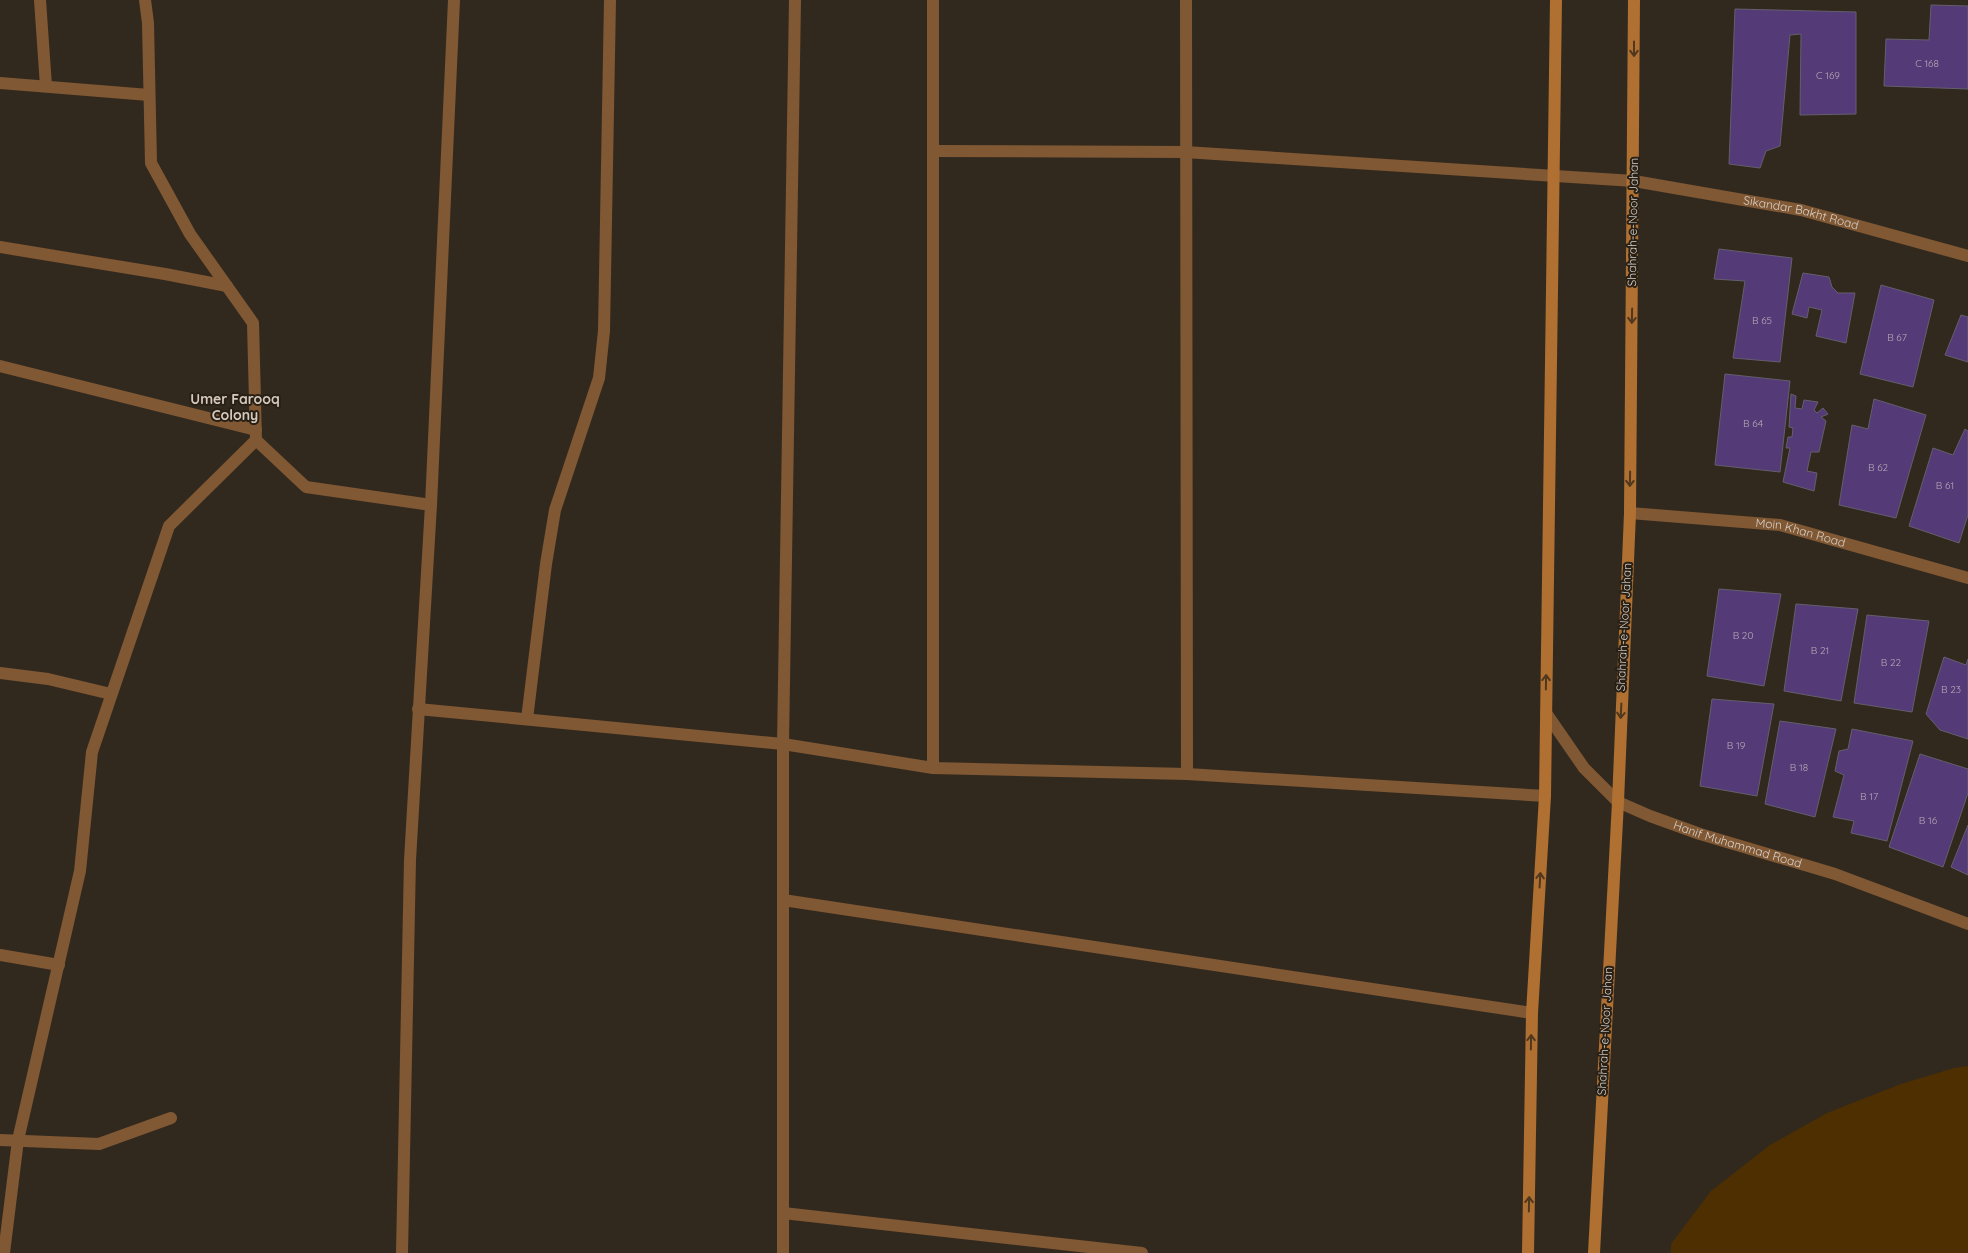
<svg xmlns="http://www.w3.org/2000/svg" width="1968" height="1253" viewBox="0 0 1968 1253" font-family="Quicksand,sans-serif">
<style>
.green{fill:#4d2f01}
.building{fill:#543a77;stroke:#645f6c}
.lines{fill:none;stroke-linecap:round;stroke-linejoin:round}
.service{stroke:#805834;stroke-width:12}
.minor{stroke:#805834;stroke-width:12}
.tertiary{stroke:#805834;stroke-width:12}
.secondary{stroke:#af7032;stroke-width:12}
.oneway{stroke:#50371e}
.labels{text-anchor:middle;stroke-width:4;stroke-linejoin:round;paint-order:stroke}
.number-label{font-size:10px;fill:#b6abb5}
.street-label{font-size:12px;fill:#d7d1ca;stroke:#281f15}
.neighbourhood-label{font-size:14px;font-weight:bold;fill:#d6cabd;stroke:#281f15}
</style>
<rect width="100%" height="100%" fill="#32291e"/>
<polygon class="green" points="1968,1066 1968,1253 1671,1253 1671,1244 1711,1191 1770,1145 1827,1113 1901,1084 1954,1068"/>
<g class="building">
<polygon points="1931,5 1968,6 1968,89 1884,86 1886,39 1929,40"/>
<polygon points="1735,9 1856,12 1856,114 1800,115 1801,34 1790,35 1780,146 1766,151 1760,168 1729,164"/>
<polygon points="1719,249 1792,258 1780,362 1733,358 1745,281 1714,279"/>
<polygon points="1803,273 1829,277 1832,287 1838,293 1855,293 1846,343 1816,336 1822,310 1809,307 1807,318 1792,314"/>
<polygon points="1881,285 1934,300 1913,387 1860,374"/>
<polygon points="1961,315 1968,317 1968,362 1945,355"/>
<polygon points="1725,374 1790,381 1780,472 1715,465"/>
<polygon points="1791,394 1796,396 1795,408 1802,409 1804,400 1818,402 1814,410 1817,413 1823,408 1828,414 1821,417 1826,421 1819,452 1811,452 1807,471 1817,473 1814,491 1783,482 1790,448 1786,448 1788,437 1792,437 1793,428 1789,427"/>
<polygon points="1874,399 1926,415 1896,518 1839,505 1852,425 1868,429"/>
<polygon points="1965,429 1968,431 1968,515 1959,543 1909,526 1933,448 1953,455"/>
<polygon points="1719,589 1781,594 1764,686 1707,676"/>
<polygon points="1796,604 1858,609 1841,701 1784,691"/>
<polygon points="1867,615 1929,621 1912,712 1854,703"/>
<polygon points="1944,657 1966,665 1968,659 1968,739 1940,730 1926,714"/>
<polygon points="1712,699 1774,704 1757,796 1700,786"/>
<polygon points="1780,721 1836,729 1815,817 1765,804"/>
<polygon points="1852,729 1913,741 1887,841 1851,833 1854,821 1833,817 1844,775 1835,771 1839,751 1848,749"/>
<polygon points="1920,754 1968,769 1968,793 1943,867 1889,847"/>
<polygon points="1968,825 1968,875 1951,867"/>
</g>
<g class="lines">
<polyline class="service" points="0,955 59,965"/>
<g class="minor">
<polyline points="40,0 46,86"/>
<polyline points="145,0 148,23 151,163 190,234 253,323 256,440 306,487 431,505"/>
<polyline points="1186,0 1187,774"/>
<polyline points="0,83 149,95"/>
<path id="s1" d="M 933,151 L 1185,152 L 1634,181 L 1801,210 L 1968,256"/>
<polyline points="0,247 165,274 227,286"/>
<polyline points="0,366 256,430"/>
<path id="s2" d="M 1630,513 L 1780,525 L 1968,578"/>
<polyline points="0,673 48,679 111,694"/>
<polyline points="418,709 783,744 933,768 1187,774 1545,796"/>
<polyline points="527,719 546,564 555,510 599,378 604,331 610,0"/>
<polyline points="933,768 933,0"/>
<polyline points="783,900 1532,1013"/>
<polyline points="0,1140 99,1144 171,1118"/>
<polyline points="783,1213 1142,1253"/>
<polyline points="4,1253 18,1140 80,871 92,752 169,526 256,440"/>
<polyline points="402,1253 410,860 431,505 454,0"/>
<polyline points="783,1253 783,744 795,0"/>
</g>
<path class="tertiary" id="s3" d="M 1546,713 L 1584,768 L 1618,802 L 1650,816 L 1700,834 L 1835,874 L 1968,924"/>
<g class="secondary">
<polyline points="1528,1253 1532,1013 1545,796 1556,0"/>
<polyline points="1594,1253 1618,802 1630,513 1634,0"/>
</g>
</g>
<defs><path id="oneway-shaft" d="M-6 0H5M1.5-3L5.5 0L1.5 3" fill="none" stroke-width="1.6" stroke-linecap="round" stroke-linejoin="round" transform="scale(1.25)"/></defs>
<g class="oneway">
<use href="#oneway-shaft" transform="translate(1634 49) rotate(90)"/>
<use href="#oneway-shaft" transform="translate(1632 316) rotate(91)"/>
<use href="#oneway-shaft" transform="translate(1630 479) rotate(91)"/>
<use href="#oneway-shaft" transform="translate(1546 682) rotate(-89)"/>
<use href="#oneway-shaft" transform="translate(1621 711) rotate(93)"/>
<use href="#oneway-shaft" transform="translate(1540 880) rotate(-87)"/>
<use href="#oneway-shaft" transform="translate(1531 1042) rotate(-89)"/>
<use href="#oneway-shaft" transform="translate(1529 1204) rotate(-89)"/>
</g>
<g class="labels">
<g class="number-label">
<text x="1927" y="67">C 168</text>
<text x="1828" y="79">C 169</text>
<text x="1762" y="324">B 65</text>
<text x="1897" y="341">B 67</text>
<text x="1753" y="427">B 64</text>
<text x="1878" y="471">B 62</text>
<text x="1945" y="489">B 61</text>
<text x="1743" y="639">B 20</text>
<text x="1820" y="654">B 21</text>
<text x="1891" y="666">B 22</text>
<text x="1951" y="693">B 23</text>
<text x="1736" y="749">B 19</text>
<text x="1799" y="771">B 18</text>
<text x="1869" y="800">B 17</text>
<text x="1928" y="824">B 16</text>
</g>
<g class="street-label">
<text dy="4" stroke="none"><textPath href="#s1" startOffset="872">Sikandar Bakht Road</textPath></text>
<text transform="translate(1633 222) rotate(-89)" y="4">Shahrah-e-Noor Jahan</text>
<text dy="4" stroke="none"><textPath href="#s2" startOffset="172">Moin Khan Road</textPath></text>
<text transform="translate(1624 627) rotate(-87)" y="4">Shahrah-e-Noor Jahan</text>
<text dy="4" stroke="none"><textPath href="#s3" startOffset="242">Hanif Muhammad Road</textPath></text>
<text transform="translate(1605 1031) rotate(-87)" y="4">Shahrah-e-Noor Jahan</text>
</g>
<g class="neighbourhood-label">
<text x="235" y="404">Umer Farooq<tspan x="235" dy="16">Colony</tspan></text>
</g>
</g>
</svg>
